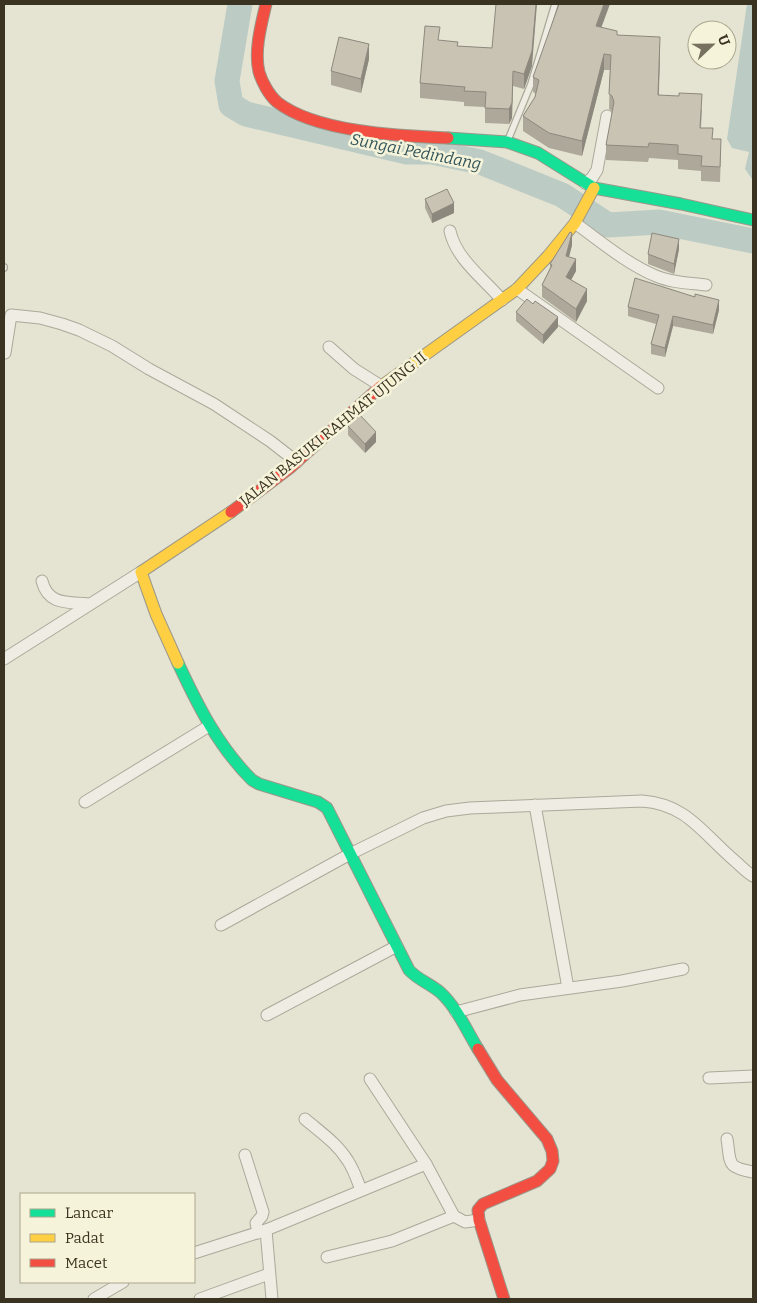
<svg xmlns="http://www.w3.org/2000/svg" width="757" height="1303" viewBox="0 0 757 1303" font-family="Bitter,serif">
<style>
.water{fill:#bcccc5}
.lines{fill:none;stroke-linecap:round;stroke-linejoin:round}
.river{stroke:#bcccc5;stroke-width:25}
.lane-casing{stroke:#aba99a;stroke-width:8}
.street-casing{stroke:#aba99a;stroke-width:13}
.fast-casing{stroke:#9b988a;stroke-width:13}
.slow-casing{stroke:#9b988a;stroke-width:13}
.jam-casing{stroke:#9b988a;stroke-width:13}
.lane{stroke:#eeece3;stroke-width:5.5}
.street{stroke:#eeece3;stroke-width:11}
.fast{stroke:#16e098;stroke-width:11}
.slow{stroke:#ffcf43;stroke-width:11}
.jam{stroke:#f24e42;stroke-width:11}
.wall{fill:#ada89a}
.shaded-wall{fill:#8d887d}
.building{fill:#c9c3b3;stroke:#8d887d}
.labels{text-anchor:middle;stroke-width:5;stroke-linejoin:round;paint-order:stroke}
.street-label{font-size:15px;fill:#3b3321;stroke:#f5f3d9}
.water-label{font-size:16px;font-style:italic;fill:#31545a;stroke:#f5f3d9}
</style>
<rect width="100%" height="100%" fill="#e5e4d2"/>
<polygon class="water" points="747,4 753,4 752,179 745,169 749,152 732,148 727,139"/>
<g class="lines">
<polyline class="river" points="240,4 227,81 231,105 246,114 407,152 432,152 480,162 562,195 608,225 659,222 753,241"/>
<g class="lane-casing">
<g id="lane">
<polyline points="508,140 531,84 555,4"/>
<polyline points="4,268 4,267"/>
</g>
</g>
<g class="street-casing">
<g id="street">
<polyline points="585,183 592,178 597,170 607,116"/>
<path d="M 575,223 C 600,241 627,264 656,276 C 672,283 690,283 706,285"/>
<path d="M 450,231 C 456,259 484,279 502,300"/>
<polyline points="517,289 658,388"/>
<polyline points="329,347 354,369 381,386"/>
<polyline points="5,353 11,315 40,318 62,324 79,330 112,346 149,369 214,404 270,441 297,462"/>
<path d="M 42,581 C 48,605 67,602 88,604"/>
<polyline points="4,659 141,572"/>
<polyline points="85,802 209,726"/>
<polyline points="535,805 568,988"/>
<path d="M 221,925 L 350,854 L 423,818 L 446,811 L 470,808 L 642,801 C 687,804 703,834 735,861 C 741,866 746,872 753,876"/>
<polyline points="456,1012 520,995 622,981 683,969"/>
<polyline points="267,1015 397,946"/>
<polyline points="709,1078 753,1076"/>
<polyline points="370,1079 426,1164 454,1216 465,1222 479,1220"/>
<path d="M 305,1119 C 320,1132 337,1143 348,1161 C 354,1170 357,1180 361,1190"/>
<path d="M 727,1139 C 731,1164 726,1167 753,1172"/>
<polyline points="245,1155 263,1212 262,1216 256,1223 258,1233"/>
<polyline points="266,1230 272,1299"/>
<polyline points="194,1253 266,1230 426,1164"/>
<polyline points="327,1257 392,1241 454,1216"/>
<polyline points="94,1299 123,1282"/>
<polyline points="200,1299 269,1274"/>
</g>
</g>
<g class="fast-casing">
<g id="fast">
<polyline points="448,138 507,142 538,153 594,188 681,204 753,220"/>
<path d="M 178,663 C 198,706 218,746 252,780 L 259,784 L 318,802 L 327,808 L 409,970 C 418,980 431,984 441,993 C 457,1008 467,1031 478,1049"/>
</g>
</g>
<g class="slow-casing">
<g id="slow">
<polyline points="380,387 517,289 548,256 575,223 594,188"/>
<polyline points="178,663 156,614 141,572 231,512"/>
</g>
</g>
<g class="jam-casing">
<g id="jam">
<path d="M 266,4 C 261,25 254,51 259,72 C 262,82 269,95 277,102 C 315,132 399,136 448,138"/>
<polyline points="231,512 291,467 380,387"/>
<polyline points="478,1049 497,1080 547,1139 552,1151 553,1161 550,1169 537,1181 483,1204 478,1210 479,1220 504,1299"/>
</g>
</g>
<use href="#lane" class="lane"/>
<use href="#street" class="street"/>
<use href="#fast" class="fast"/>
<use href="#slow" class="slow"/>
<use href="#jam" class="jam"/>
</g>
<g class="wall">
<polygon points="601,28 660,52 659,95 702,109 701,128 713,139 721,154 720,182 701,181 701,171 678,169 678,160 649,158 648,162 606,160 606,145 613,112 609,109 610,70 604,70 582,156 549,148 523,131 523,116 535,97 536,94 533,92 533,77"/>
<polygon points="440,41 458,46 492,48 532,66 524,89 513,86 512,118 509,124 485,123 485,107 464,106 464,102 420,98 420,83"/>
<polygon points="369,59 361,93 331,85 331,71"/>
<polygon points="425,199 454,213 432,223 425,208"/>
<polygon points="572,245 569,257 576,271 571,280 587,301 576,322 542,297 542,285 550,268 550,264"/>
<polygon points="679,249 674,274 648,264 648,254"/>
<polygon points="628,307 719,310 713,334 673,326 665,357 651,354 651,344 656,324 628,316"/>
<polygon points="516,312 558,327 543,344 516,321"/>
<polygon points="348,426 376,442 365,453 348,435"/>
</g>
<g class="shaded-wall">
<polygon points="536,4 537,4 532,66 524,89 524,74"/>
<polygon points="604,4 610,4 596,42 596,26"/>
<polygon points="660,37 660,52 658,110 658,95"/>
<polygon points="369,44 369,59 361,93 361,79"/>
<polygon points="604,54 604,70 582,156 582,141"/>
<polygon points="513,71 512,118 509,124 509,109"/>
<polygon points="454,203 454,213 432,223 432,214"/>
<polygon points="572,233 572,245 566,268 566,256"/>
<polygon points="679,239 679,249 674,274 674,264"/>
<polygon points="576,259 576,271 566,289 566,277"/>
<polygon points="587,289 587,301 576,322 576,309"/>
<polygon points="719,300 719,310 713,334 713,325"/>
<polygon points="673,316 673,326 665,357 665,348"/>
<polygon points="558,317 558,327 543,344 543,335"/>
<polygon points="376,432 376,442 365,453 365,444"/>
</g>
<g class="building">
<polygon points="496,4 536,4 532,51 524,74 513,71 512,103 509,109 485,108 486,92 464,91 465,87 420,83 425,26 440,27 438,40 458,42 457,46 492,48"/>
<polygon points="559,4 604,4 596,26 617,31 617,35 660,37 658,95 679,96 679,93 702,94 700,128 713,128 712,139 721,139 720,167 701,166 702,156 678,154 678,145 649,143 648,147 606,145 614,102 612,96 609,94 611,55 604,54 582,141 549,133 523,116 535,97 539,80 533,77"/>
<polygon points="339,37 369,44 361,79 331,71"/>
<polygon points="447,189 454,203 432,214 425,199"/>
<polygon points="570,232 572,233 566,256 576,259 566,277 587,289 576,309 542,285 552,265 550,264"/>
<polygon points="652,233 679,239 674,264 648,254"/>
<polygon points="635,278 695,297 695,294 719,300 713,325 673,316 665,348 651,344 659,315 628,307"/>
<polygon points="527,299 533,304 535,301 558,317 543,335 516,312"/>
<polygon points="360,415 376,432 365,444 348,426"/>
</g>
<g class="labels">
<g class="street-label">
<text transform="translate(333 429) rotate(-39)" y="5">JALAN BASUKI RAHMAT UJUNG II</text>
</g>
<g class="water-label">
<text transform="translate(416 151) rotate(11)" y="6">Sungai Pedindang</text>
</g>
</g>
<rect width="757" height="1303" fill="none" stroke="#3b3321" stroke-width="10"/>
<rect x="20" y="1193" width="175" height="90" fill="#f5f3d9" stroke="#aba68f"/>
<rect x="30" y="1209" width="25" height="8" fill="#16e098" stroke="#aba68f"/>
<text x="65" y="1218" font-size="15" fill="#3b3321">Lancar</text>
<rect x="30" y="1234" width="25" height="8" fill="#ffcf43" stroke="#aba68f"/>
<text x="65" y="1243" font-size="15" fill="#3b3321">Padat</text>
<rect x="30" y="1259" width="25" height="8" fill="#f24e42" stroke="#aba68f"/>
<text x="65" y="1268" font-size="15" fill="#3b3321">Macet</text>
<g transform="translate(712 45) rotate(68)"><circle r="24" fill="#f5f3d9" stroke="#aba68f"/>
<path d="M0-4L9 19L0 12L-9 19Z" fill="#76715f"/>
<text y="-8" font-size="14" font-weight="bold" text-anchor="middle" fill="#3b3321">U</text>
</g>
</svg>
